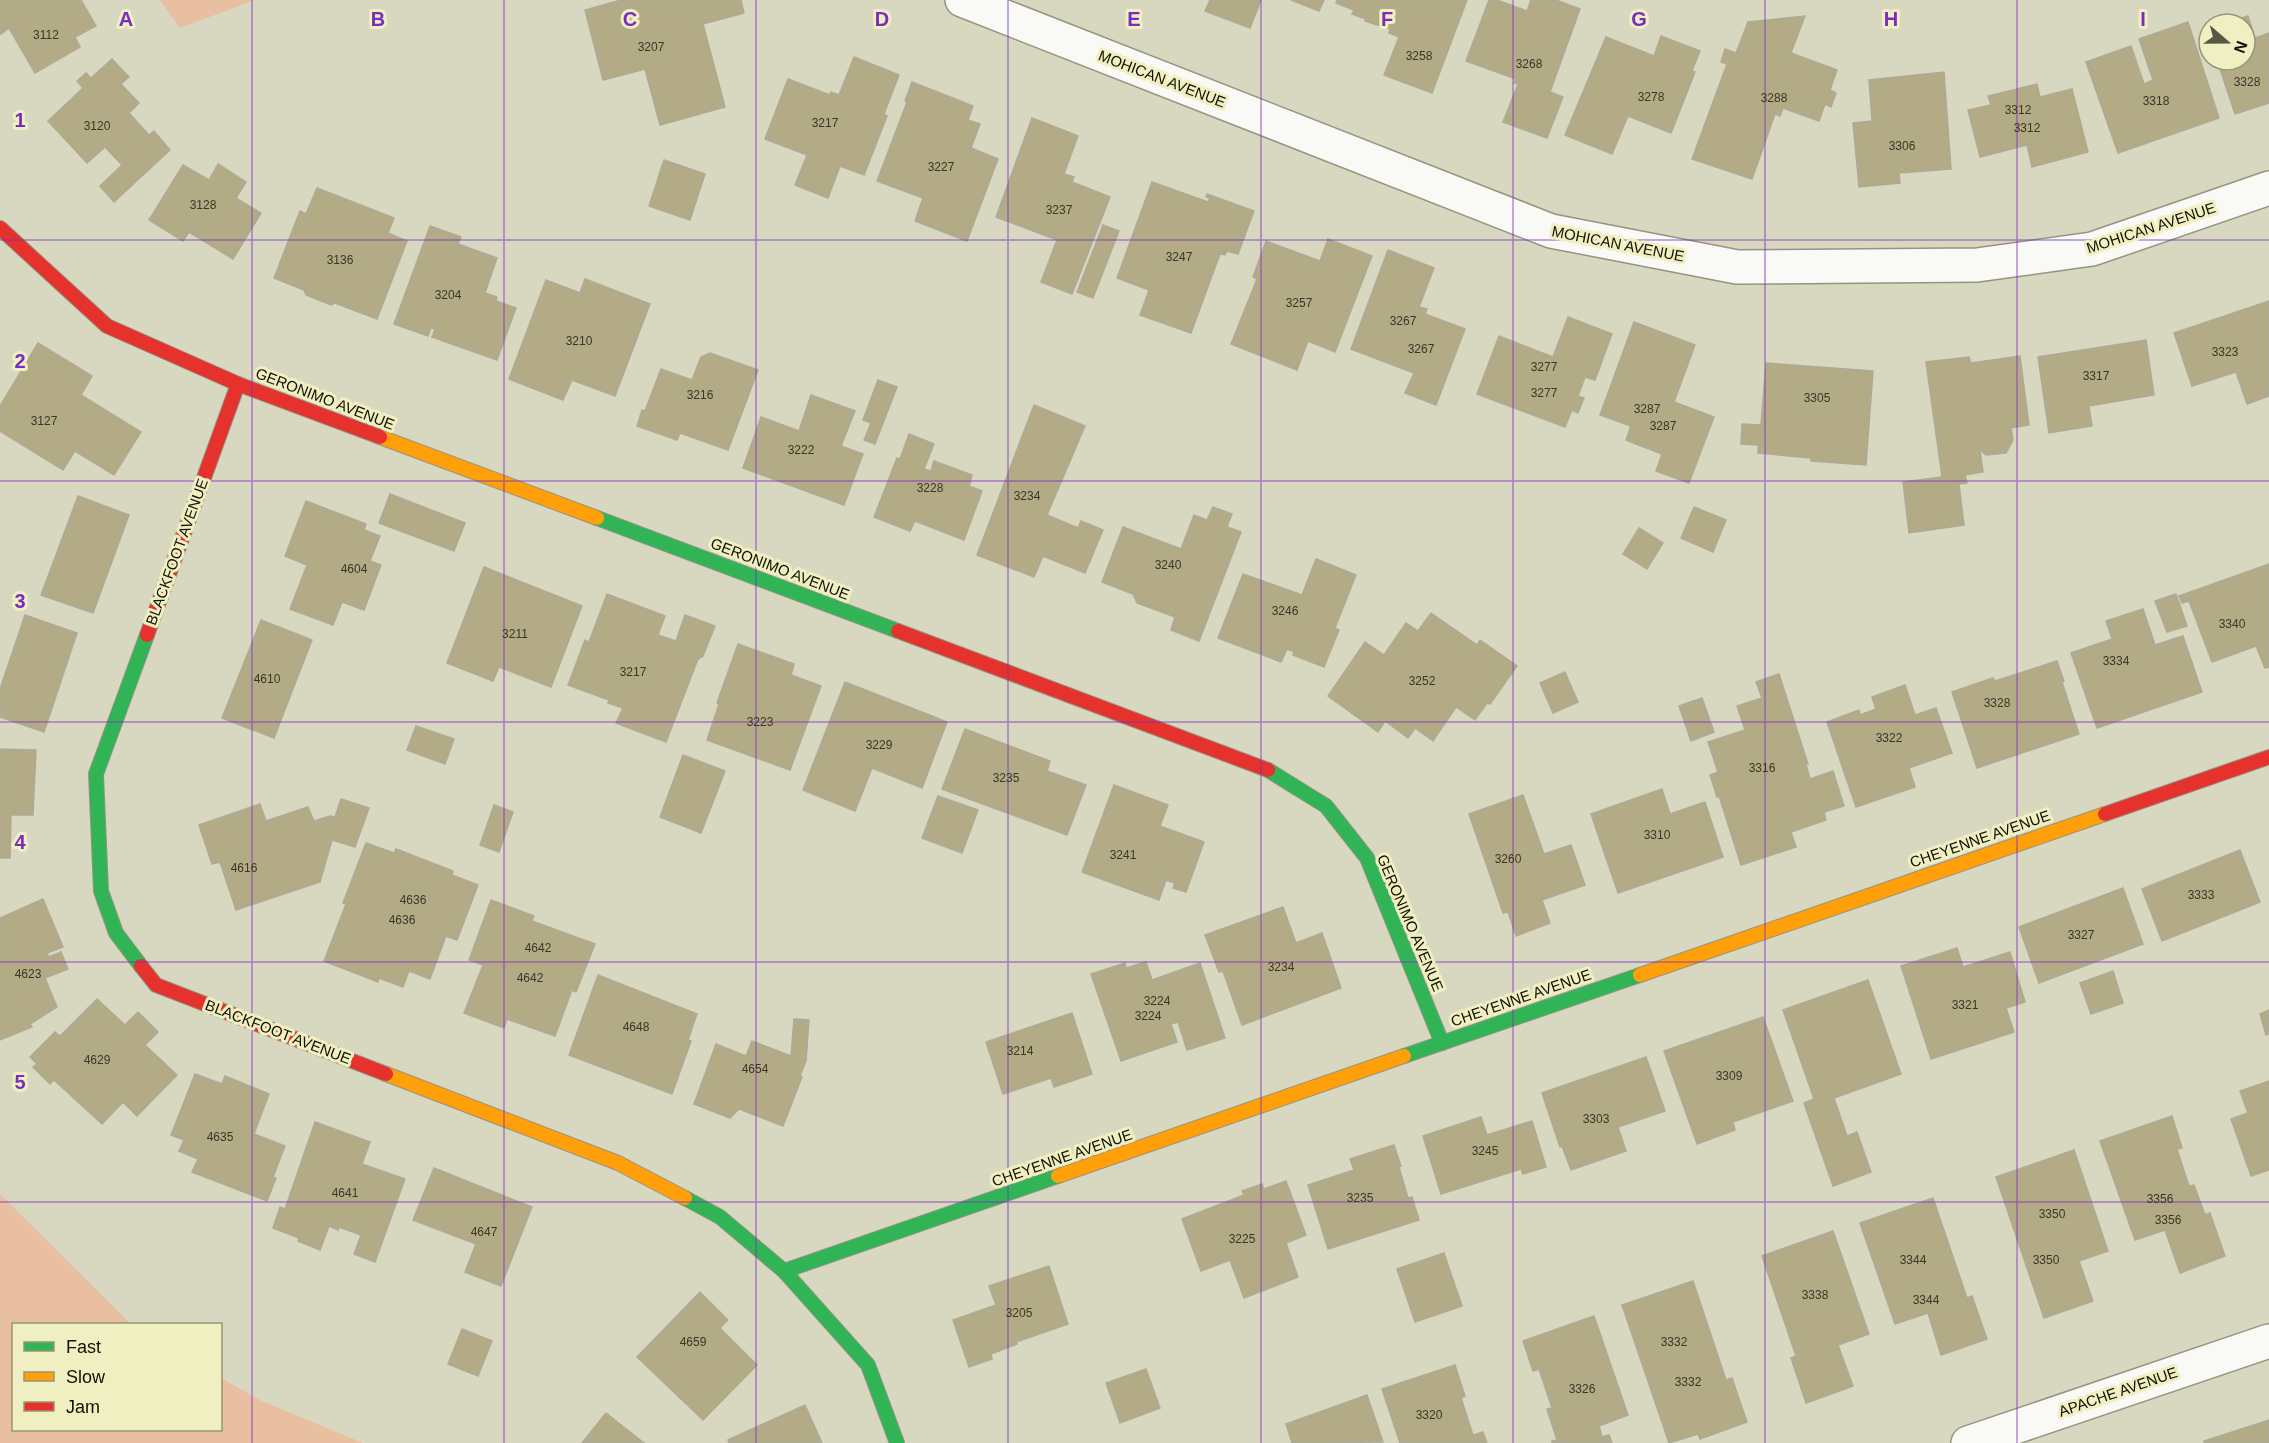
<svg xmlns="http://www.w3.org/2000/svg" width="2269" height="1443" viewBox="0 0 2269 1443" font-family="Helvetica,sans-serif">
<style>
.green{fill:#e8bfa1}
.building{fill:#b3aa86;stroke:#aeaa98;stroke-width:1.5}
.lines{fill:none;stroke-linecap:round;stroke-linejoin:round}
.street-casing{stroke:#949482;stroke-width:36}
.fast-casing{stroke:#949482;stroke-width:16}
.slow-casing{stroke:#949482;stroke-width:16}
.jam-casing{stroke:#949482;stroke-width:16}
.street{stroke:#f9f9f6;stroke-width:33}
.fast{stroke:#30b455;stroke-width:14}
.slow{stroke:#ff9f0a;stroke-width:14}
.jam{stroke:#e5322d;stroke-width:14}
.grid{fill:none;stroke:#7b2cbf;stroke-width:1.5;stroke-opacity:0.55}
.labels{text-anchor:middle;stroke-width:6;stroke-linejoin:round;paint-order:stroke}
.number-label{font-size:12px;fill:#3a3724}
.street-label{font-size:15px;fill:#121103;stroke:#f0efc2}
.grid-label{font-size:20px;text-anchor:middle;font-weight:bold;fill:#7b2cbf;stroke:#f0efc2;stroke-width:6;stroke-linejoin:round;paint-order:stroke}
</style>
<rect width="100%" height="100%" fill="#d8d8c0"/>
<g class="green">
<polygon points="160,0 255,0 180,28"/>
<polygon points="0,1194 131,1324 14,1324 14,1430 220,1430 221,1378 262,1401 363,1443 0,1443"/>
</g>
<g class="building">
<polygon points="0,0 81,0 96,26 75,37 80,47 35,73 9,28 1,34 0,32"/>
<polygon points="621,0 741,0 744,13 703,24 725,107 660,125 645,69 603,80 585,10"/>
<polygon points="1210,0 1261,0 1250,28 1205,11"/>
<polygon points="1291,0 1324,0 1319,11"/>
<polygon points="1337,0 1467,0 1432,93 1384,75 1399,37 1389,33 1390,29 1365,21 1366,19 1352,14 1354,10 1336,3"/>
<polygon points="1489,0 1497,0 1527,11 1531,0 1556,0 1580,9 1550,92 1563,97 1547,138 1503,122 1518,84 1514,83 1516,79 1466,61"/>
<polygon points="1805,16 1791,53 1837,70 1830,90 1836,93 1831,107 1825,104 1819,121 1783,108 1780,116 1775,114 1752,179 1692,159 1727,64 1721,62 1725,49 1736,53 1748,22"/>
<polygon points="2248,16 2255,38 2269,33 2269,103 2235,114 2217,60 2245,60 2245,24 2223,24"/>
<polygon points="2188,22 2219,118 2118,153 2086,62 2131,46 2144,84 2153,80 2139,39"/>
<polygon points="1661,36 1700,51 1692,71 1695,72 1671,133 1628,116 1612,154 1565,135 1606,37 1654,56"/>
<polygon points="854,57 899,75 884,114 887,116 864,175 840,166 828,198 795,185 807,155 765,139 788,79 830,95 831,92 839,95"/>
<polygon points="112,59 129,77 121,84 139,103 129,113 149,135 154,131 170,150 114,202 100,186 122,165 105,147 87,163 48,121 83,88 77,81 86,73 91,78"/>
<polygon points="1944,72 1951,169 1899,173 1900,183 1859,187 1853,123 1872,121 1869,80"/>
<polygon points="912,82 973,106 968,120 980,124 971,148 998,159 967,241 915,221 923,198 877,181 907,102 905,101"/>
<polygon points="2037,84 2040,97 2072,89 2088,152 2032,167 2027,145 1980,157 1968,110 1991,105 1988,96"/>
<polygon points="1032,118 1078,136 1064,174 1074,177 1072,182 1110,197 1072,294 1041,282 1057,240 996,217"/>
<polygon points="664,160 705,174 690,220 649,206"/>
<polygon points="218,164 246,182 236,198 261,213 233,259 189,232 183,241 149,220 183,165 209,180"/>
<polygon points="1152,182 1208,202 1210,198 1206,197 1207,194 1254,211 1238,254 1227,251 1225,255 1220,254 1191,333 1140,315 1149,290 1117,278"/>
<polygon points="317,188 394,218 388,233 407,241 377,319 335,303 331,305 306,295 304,290 274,278 300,211 306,214"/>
<polygon points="1103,225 1119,231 1093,298 1077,292"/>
<polygon points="430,226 461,237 458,244 497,258 485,293 497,297 496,301 516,308 497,360 432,337 435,329 431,328 428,336 394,324"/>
<polygon points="1328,239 1372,256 1335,352 1308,341 1297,370 1231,344 1257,279 1253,277 1266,241 1320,261"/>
<polygon points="1388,250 1434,268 1419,307 1427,309 1425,314 1465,329 1436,405 1405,393 1414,373 1351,349"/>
<polygon points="585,279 650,304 615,396 572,380 563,400 509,379 546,280 580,293"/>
<polygon points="2269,301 2269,396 2247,404 2236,372 2192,386 2174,333"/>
<polygon points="1568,317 1612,334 1595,380 1585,377 1578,396 1584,398 1578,413 1572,410 1565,427 1477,394 1499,336 1553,357"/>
<polygon points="1634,322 1695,345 1674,402 1714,417 1689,483 1656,471 1662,454 1626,440 1631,426 1600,415"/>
<polygon points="2146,340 2154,395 2089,406 2092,426 2049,433 2038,357"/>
<polygon points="38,343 92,376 81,395 141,432 114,475 75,451 63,470 0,431 0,406"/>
<polygon points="710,353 758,370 728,450 680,433 677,440 637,426 642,410 645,411 661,369 692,380 701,357"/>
<polygon points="2020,356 2029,425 2011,428 2013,440 2006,453 1986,455 1980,450 1983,472 1965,475 1967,483 1959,484 1964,525 1909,533 1903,482 1942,477 1926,362 1969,357 1971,363"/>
<polygon points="1766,363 1873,371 1866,465 1811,461 1811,458 1758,453 1758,445 1741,444 1742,424 1761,425"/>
<polygon points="878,380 897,387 875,444 864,440 871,423 863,420"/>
<polygon points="811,395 855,411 841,446 863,454 844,505 743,468 761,417 799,431"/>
<polygon points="1034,405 1085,426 1047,515 1078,528 1081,521 1103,530 1085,573 1043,556 1034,577 977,555"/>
<polygon points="909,434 934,444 924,469 931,471 934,461 972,475 969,486 982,491 964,540 915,521 910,531 874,517 897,458 900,459"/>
<polygon points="390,494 465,523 454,551 379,523"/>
<polygon points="78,496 129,515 93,613 41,595"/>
<polygon points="306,501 366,524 364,530 380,536 370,561 381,565 364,610 342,602 333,625 290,609 307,565 285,556"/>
<polygon points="1213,507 1232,514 1227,527 1241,532 1199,641 1171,630 1175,617 1137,603 1133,594 1102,582 1123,527 1181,549 1194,515 1207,520"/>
<polygon points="1694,507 1726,520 1713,552 1681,538"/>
<polygon points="1639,528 1663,543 1647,569 1623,554"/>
<polygon points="1316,559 1356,575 1335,628 1339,630 1324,667 1293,655 1294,652 1287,649 1281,662 1218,638 1243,574 1302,595"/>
<polygon points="2269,564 2269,667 2265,668 2256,646 2212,662 2189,601 2182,603 2179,596"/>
<polygon points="484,567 582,606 551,687 499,667 493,681 447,663"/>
<polygon points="607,594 665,616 658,635 676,641 685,615 715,626 703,656 698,659 666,742 616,723 623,708 608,703 609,700 568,685 585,640 589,642"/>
<polygon points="2176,594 2187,626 2167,632 2155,601"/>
<polygon points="2143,609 2155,645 2183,636 2202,692 2097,728 2071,653 2112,639 2106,621"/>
<polygon points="1431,613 1477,645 1480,640 1517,666 1490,704 1487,703 1475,720 1456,707 1433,741 1415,728 1408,738 1385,721 1378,732 1328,696 1365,642 1384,655 1406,623 1418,631"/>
<polygon points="25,615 77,633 44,732 0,717 0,689"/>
<polygon points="261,620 312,640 274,738 222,718"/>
<polygon points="738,644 794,664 791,675 821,686 790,770 707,740 719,704 717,703"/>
<polygon points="2057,661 2064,681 2062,682 2079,734 1977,768 1952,692 1993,678 1995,681"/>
<polygon points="1565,672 1578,702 1553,713 1540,683"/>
<polygon points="1779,674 1808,764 1806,764 1810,779 1833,771 1844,806 1824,812 1826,820 1791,832 1796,847 1741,865 1719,796 1717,797 1710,775 1718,772 1708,742 1745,730 1737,706 1762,698 1756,682"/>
<polygon points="845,682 947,722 922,788 872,768 855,811 803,790"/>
<polygon points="1905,685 1915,715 1936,708 1952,753 1909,768 1915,787 1856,807 1827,722 1859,710 1860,715 1876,709 1872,697"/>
<polygon points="1702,698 1714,732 1691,741 1679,706"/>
<polygon points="416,726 454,739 445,764 407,750"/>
<polygon points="965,729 1050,761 1047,771 1086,785 1067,835 942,789"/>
<polygon points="0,749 36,750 33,815 11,815 10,858 0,858"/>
<polygon points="683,755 725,771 701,833 660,817"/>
<polygon points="1114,785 1168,805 1160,826 1204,842 1186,892 1173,888 1175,883 1166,880 1159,900 1082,872"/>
<polygon points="1662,789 1670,814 1705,802 1723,857 1618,893 1591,814"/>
<polygon points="1523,795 1544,854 1571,845 1585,885 1542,900 1550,923 1516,936 1508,912 1503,913 1469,814"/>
<polygon points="938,796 978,810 962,853 922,838"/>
<polygon points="341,799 369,808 355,847 332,840 320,882 236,910 220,862 212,864 199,825 260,804 266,821 308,807 314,821 330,816 335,817"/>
<polygon points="494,805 513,812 499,852 480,845"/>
<polygon points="366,843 394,853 396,849 453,871 452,875 478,885 457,940 446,936 430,979 409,971 403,987 379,978 378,982 324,961 346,904 343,903"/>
<polygon points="2240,850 2260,902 2162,941 2142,889"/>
<polygon points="2123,888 2143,944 2039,983 2019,927"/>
<polygon points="43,899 63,947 47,953 49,957 61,952 68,969 45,978 57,1007 30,1024 32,1027 0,1040 0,918"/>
<polygon points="491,900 534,916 532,921 595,944 576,992 572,990 555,1036 507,1019 504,1028 464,1013 483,965 469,960"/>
<polygon points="1283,907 1296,943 1322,933 1341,988 1242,1025 1223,971 1219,972 1205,935"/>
<polygon points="1957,948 1963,967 2010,952 2025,1002 2006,1008 2014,1032 1931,1059 1901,966"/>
<polygon points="1146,962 1152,980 1200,963 1225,1038 1187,1050 1178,1022 1171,1024 1177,1042 1121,1061 1091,974 1125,963 1126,968"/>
<polygon points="2113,971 2123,1003 2091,1014 2080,983"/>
<polygon points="598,975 697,1014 688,1040 691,1041 672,1094 569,1055"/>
<polygon points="1868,980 1901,1074 1834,1098 1847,1136 1857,1132 1871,1172 1833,1186 1804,1103 1814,1099 1783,1010"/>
<polygon points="97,999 125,1025 138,1012 158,1032 145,1045 177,1075 137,1116 123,1102 102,1124 54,1080 50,1084 33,1067 37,1064 30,1057 55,1032 60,1036"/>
<polygon points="2269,1010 2269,1034 2266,1035 2260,1014"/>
<polygon points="1072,1013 1092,1074 1054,1087 1051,1078 1003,1094 986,1042"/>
<polygon points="1763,1017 1793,1101 1733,1122 1735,1130 1697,1144 1664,1051"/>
<polygon points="794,1019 809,1020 806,1061 800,1076 802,1077 783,1126 739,1109 730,1118 694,1104 716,1044 746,1056 752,1041 791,1056"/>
<polygon points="1646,1057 1665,1111 1618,1127 1626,1151 1571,1170 1562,1146 1560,1147 1542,1093"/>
<polygon points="195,1074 222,1084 225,1076 269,1094 254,1134 285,1146 273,1177 276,1178 267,1201 192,1172 198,1159 179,1151 184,1140 171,1135"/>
<polygon points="2269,1081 2269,1170 2251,1176 2231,1119 2248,1113 2240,1091"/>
<polygon points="2172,1116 2182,1148 2177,1149 2189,1186 2194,1185 2205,1215 2210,1213 2225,1256 2180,1273 2165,1230 2135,1240 2100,1141"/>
<polygon points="1481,1117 1487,1135 1532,1121 1546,1167 1523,1174 1521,1169 1441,1194 1423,1136"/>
<polygon points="315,1122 370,1142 362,1164 405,1179 375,1262 354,1254 361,1235 339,1227 338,1230 329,1226 320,1250 298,1241 299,1238 273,1228 280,1207 285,1209"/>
<polygon points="1394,1145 1401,1166 1399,1167 1408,1198 1412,1197 1419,1220 1328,1249 1308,1185 1354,1170 1350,1159"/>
<polygon points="2074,1150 2108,1251 2079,1261 2093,1301 2044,1318 1996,1177"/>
<polygon points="434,1168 532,1207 501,1286 465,1272 476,1244 413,1220"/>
<polygon points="1286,1181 1306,1235 1286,1243 1298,1277 1244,1298 1230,1260 1201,1271 1182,1219 1244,1195 1242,1191 1262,1184 1264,1189"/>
<polygon points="1933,1198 1967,1298 1972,1296 1987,1339 1941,1355 1928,1313 1895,1324 1860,1223"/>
<polygon points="1833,1231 1869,1334 1838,1345 1853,1386 1806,1403 1791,1358 1796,1356 1762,1256"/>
<polygon points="1444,1253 1462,1306 1415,1322 1397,1269"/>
<polygon points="1049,1266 1068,1324 1016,1342 1017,1344 991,1354 992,1359 969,1367 953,1320 996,1305 989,1286"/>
<polygon points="1693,1281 1726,1380 1732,1378 1747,1422 1700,1439 1698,1434 1669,1443 1622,1305"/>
<polygon points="700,1292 728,1320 720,1328 757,1365 703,1420 637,1357"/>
<polygon points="1594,1316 1628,1415 1599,1426 1602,1437 1609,1435 1612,1443 1552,1443 1552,1441 1557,1440 1547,1409 1552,1408 1539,1369 1533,1371 1523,1341"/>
<polygon points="462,1329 492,1341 478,1376 448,1364"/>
<polygon points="1455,1365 1465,1396 1461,1398 1473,1435 1483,1432 1487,1443 1400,1443 1382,1389"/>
<polygon points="1146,1369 1160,1408 1120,1423 1106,1383"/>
<polygon points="1367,1395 1383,1442 1292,1443 1286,1424"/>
<polygon points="805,1405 822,1443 729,1443 728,1440"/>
<polygon points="606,1413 644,1443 582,1443"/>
<polygon points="2269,1420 2269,1443 2204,1443 2204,1441"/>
</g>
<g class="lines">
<g class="street-casing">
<g id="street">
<polyline points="962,0 1551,231 1737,267 1977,265 2092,249 2269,188"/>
<polyline points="1968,1443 2269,1341"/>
</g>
</g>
<g class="fast-casing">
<g id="fast">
<polyline points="597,518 898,631"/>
<polyline points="1268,770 1326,806 1367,858 1442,1043"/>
<polyline points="141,966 116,933 101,891 96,774 147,635"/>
<polyline points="1404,1056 1640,975"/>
<polyline points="685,1198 720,1217 784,1271 868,1365 897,1443"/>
<polyline points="784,1271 1058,1176"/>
</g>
</g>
<g class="slow-casing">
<g id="slow">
<polyline points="380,437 597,518"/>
<polyline points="1640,975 2105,814"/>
<polyline points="386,1074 618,1163 685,1198"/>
<polyline points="1058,1176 1404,1056"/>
</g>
</g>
<g class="jam-casing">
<g id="jam">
<polyline points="0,228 107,326 238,384 380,437"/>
<polyline points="898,631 1268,770"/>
<polyline points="147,635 238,384"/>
<polyline points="2105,814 2269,757"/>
<polyline points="141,966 156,985 386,1074"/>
</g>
</g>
<use href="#street" class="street"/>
<use href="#fast" class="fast"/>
<use href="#slow" class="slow"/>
<use href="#jam" class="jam"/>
</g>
<path class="grid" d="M 252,0 L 252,1443M 504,0 L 504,1443M 756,0 L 756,1443M 1008,0 L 1008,1443M 1261,0 L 1261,1443M 1513,0 L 1513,1443M 1765,0 L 1765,1443M 2017,0 L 2017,1443M 0,240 L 2269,240M 0,481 L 2269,481M 0,722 L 2269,722M 0,962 L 2269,962M 0,1202 L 2269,1202"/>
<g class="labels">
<g class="number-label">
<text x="46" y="39">3112</text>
<text x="651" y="51">3207</text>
<text x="1419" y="60">3258</text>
<text x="1529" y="68">3268</text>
<text x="2247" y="86">3328</text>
<text x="1651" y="101">3278</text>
<text x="1774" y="102">3288</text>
<text x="2156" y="105">3318</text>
<text x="2018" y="114">3312</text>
<text x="825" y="127">3217</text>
<text x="97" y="130">3120</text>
<text x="2027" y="132">3312</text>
<text x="1902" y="150">3306</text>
<text x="941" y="171">3227</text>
<text x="203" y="209">3128</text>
<text x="1059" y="214">3237</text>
<text x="1179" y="261">3247</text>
<text x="340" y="264">3136</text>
<text x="448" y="299">3204</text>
<text x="1299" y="307">3257</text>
<text x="1403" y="325">3267</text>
<text x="579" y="345">3210</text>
<text x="1421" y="353">3267</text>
<text x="2225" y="356">3323</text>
<text x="1544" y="371">3277</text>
<text x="2096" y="380">3317</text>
<text x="1544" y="397">3277</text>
<text x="700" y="399">3216</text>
<text x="1817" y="402">3305</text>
<text x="1647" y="413">3287</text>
<text x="44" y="425">3127</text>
<text x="1663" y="430">3287</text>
<text x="801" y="454">3222</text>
<text x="930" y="492">3228</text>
<text x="1027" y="500">3234</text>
<text x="1168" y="569">3240</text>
<text x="354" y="573">4604</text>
<text x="1285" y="615">3246</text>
<text x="2232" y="628">3340</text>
<text x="515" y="638">3211</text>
<text x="2116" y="665">3334</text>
<text x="633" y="676">3217</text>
<text x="267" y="683">4610</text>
<text x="1422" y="685">3252</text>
<text x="1997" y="707">3328</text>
<text x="760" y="726">3223</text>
<text x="1889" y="742">3322</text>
<text x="879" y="749">3229</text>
<text x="1762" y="772">3316</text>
<text x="1006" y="782">3235</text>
<text x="1657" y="839">3310</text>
<text x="1123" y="859">3241</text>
<text x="1508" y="863">3260</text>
<text x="244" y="872">4616</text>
<text x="2201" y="899">3333</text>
<text x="413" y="904">4636</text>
<text x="402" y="924">4636</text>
<text x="2081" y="939">3327</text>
<text x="538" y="952">4642</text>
<text x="1281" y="971">3234</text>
<text x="28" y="978">4623</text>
<text x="530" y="982">4642</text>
<text x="1157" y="1005">3224</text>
<text x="1965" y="1009">3321</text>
<text x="1148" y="1020">3224</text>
<text x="636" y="1031">4648</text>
<text x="1020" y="1055">3214</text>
<text x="97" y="1064">4629</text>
<text x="755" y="1073">4654</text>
<text x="1729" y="1080">3309</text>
<text x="1596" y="1123">3303</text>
<text x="220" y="1141">4635</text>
<text x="1485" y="1155">3245</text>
<text x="345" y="1197">4641</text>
<text x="1360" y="1202">3235</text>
<text x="2160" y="1203">3356</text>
<text x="2052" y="1218">3350</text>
<text x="2168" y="1224">3356</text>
<text x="484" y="1236">4647</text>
<text x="1242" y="1243">3225</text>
<text x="1913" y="1264">3344</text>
<text x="2046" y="1264">3350</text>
<text x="1815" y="1299">3338</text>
<text x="1926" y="1304">3344</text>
<text x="1019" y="1317">3205</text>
<text x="693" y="1346">4659</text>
<text x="1674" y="1346">3332</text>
<text x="1688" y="1386">3332</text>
<text x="1582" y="1393">3326</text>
<text x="1429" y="1419">3320</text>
</g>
<g class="street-label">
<text transform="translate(1162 79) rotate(21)" y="5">MOHICAN AVENUE</text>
<text transform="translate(2151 228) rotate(-18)" y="5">MOHICAN AVENUE</text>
<text transform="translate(1618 244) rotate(11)" y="5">MOHICAN AVENUE</text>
<text transform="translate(325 399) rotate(21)" y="5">GERONIMO AVENUE</text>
<text transform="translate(177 552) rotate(-70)" y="5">BLACKFOOT AVENUE</text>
<text transform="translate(780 569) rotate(21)" y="5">GERONIMO AVENUE</text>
<text transform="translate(1980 839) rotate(-19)" y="5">CHEYENNE AVENUE</text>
<text transform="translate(1410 923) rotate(67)" y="5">GERONIMO AVENUE</text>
<text transform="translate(1521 998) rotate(-19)" y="5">CHEYENNE AVENUE</text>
<text transform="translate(278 1032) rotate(21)" y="5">BLACKFOOT AVENUE</text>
<text transform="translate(1062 1158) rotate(-19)" y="5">CHEYENNE AVENUE</text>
<text transform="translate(2118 1392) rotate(-19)" y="5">APACHE AVENUE</text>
</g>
</g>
<g class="grid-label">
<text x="126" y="26">A</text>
<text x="378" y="26">B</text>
<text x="630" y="26">C</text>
<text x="882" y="26">D</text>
<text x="1134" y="26">E</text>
<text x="1387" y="26">F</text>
<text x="1639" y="26">G</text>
<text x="1891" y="26">H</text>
<text x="2143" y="26">I</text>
<text x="20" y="127">1</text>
<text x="20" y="368">2</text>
<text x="20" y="608">3</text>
<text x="20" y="849">4</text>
<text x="20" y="1089">5</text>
</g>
<rect x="12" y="1323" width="210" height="108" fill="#f0efc2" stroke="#979676" stroke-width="1.5"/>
<rect x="24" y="1342" width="30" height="9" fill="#30b455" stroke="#979676" stroke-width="1.5"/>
<text x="66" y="1353" font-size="18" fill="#121103">Fast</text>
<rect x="24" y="1372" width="30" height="9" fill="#ff9f0a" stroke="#979676" stroke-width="1.5"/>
<text x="66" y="1383" font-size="18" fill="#121103">Slow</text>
<rect x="24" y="1402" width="30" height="9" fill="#e5322d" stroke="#979676" stroke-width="1.5"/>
<text x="66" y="1413" font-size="18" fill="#121103">Jam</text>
<g transform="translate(2227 42) rotate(110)"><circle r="28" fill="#f0efc2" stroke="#979676" stroke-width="1.5"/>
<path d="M0-4.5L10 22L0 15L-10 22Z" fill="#575745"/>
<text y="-9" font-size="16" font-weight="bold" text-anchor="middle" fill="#121103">N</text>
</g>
</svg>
